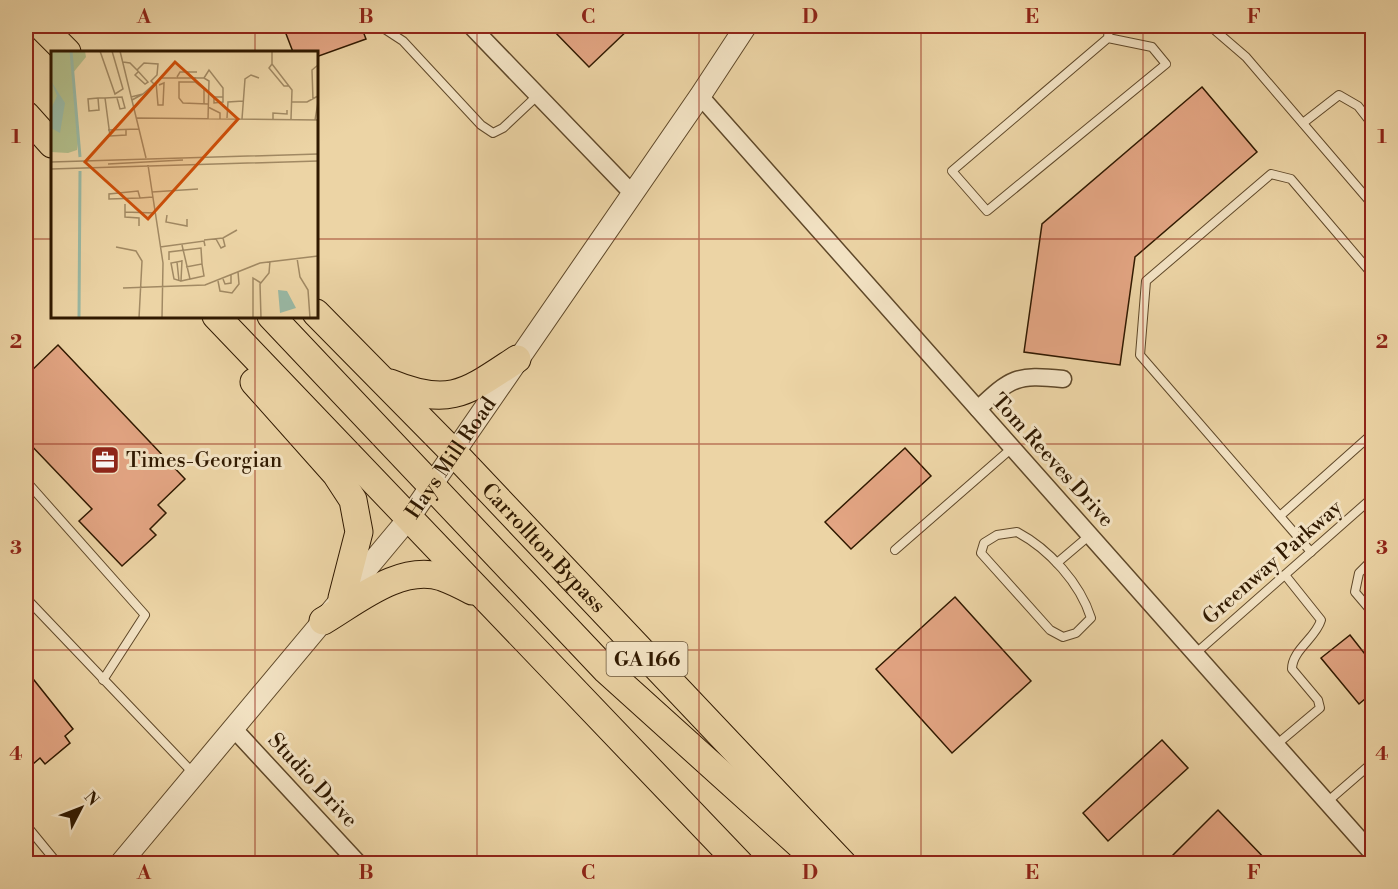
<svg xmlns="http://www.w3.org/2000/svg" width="1398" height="889" viewBox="0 0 1398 889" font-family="'Libre Bodoni',serif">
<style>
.building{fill:#e3a583;stroke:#301900;stroke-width:1.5}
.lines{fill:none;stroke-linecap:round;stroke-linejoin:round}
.service-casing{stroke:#5f4829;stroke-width:10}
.minor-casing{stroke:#5f4829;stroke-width:19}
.tertiary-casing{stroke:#5f4829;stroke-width:23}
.primary-casing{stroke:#301900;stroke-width:29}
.service{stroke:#f3e3c4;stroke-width:8}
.minor{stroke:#f3e3c4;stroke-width:16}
.tertiary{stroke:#f3e3c4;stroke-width:21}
.primary{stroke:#ecd4a5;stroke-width:27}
.grid{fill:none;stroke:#8f2418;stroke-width:1.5;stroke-opacity:0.55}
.labels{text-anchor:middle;stroke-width:6;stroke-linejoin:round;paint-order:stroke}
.shield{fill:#f3e3c4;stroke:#6a563b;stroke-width:1.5}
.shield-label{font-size:20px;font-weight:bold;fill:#301900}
.street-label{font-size:21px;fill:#301900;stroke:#f3e3c4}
.poi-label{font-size:21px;fill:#301900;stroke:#f3e3c4;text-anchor:start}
.inset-river{fill:none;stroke:#99b8a4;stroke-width:3}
.inset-road{fill:none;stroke:#a18963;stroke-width:1.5}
.view{fill:#cc4f0a;fill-opacity:0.15;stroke:#cc4f0a;stroke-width:3}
.inset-edge{fill:none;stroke:#301900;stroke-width:3}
.neatline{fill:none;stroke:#8f2418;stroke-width:2}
.grid-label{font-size:20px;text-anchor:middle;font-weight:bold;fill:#8f2418}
</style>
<rect width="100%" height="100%" fill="#ecd4a5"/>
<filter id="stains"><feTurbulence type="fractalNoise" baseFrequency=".00333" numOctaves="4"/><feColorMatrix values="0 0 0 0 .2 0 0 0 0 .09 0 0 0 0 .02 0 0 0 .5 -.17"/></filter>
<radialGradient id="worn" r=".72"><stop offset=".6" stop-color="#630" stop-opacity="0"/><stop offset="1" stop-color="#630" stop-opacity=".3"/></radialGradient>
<g class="building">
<polygon points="283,26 361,26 366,39 316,57 316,52 293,52"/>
<polygon points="549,26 632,26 589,67"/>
<polygon points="1202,87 1257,152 1135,257 1120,365 1024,352 1042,224"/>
<polygon points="58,345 185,479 158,505 166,513 150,529 156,535 122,566 79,521 92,509 26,440 26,376"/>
<polygon points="905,448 931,476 851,549 825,522"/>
<polygon points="955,597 1031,681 952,753 876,669"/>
<polygon points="1350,635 1372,663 1372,693 1359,704 1321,658"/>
<polygon points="26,670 73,729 65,736 70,743 45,764 40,758 33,764 26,755"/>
<polygon points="1162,740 1188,768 1108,841 1083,813"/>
<polygon points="1218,810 1270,864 1164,864"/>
</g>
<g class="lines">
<g class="service-casing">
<g id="service">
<polyline points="380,26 403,41 481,125 493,133 503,128 538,95"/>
<polyline points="1210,26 1246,57 1372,204"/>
<polyline points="1108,38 1152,47 1166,64 987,211 952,171 1108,38 1109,26"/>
<polyline points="1303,123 1339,95 1358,106 1372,124"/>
<polyline points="26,481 145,615 103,680"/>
<polyline points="1280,516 1372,434"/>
<path d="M 1017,532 C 1049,549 1080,583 1091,618 L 1076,633 L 1063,637 L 1050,630 L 981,553 L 984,543 L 997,535 Z"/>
<polyline points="895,550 1012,448"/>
<polyline points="1311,552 1140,355 1146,281 1271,174 1291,179 1372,274"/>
<polyline points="1372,560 1359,573 1355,592 1372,612"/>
<polyline points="1057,563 1090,535"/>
<polyline points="26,598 194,774"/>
<polyline points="1195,654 1372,498"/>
<path d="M 1276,745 L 1320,708 L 1318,700 L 1292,669 C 1292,650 1316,638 1321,620 L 1285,575"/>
<polyline points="1327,802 1372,763"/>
<polyline points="26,825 58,864"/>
</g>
</g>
<g class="minor-casing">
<g id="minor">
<polyline points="471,26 632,193"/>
<polyline points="700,96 1372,853"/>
<path d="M 978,409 C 1011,378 1016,374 1063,379"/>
<polyline points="233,728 359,864"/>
</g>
</g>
<g class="tertiary-casing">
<g id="tertiary">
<path id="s1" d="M 120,864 L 409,518 L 700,96 L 746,26"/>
</g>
</g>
<g class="primary-casing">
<g id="primary">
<polyline points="41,26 67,52"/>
<polyline points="26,115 52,144"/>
<path id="s2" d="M 316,313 L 454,453 L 843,864"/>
<polyline points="216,316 740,864"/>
<polyline points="271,316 606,670 821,864"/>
<polyline points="254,382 336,474 353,500 359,532 342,598"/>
<path d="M 390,383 C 450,408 467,392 517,359"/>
<path d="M 323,621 C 357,601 400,564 442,577 C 453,581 463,586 472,591"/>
</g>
</g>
<use href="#service" class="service"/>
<use href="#minor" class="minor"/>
<use href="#tertiary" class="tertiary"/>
<use href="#primary" class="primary"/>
</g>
<path class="grid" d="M 255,26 L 255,52M 477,26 L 477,864M 699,26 L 699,864M 921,26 L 921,864M 1143,26 L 1143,864M 26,239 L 52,239M 316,239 L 1372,239M 255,316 L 255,864M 26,444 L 1372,444M 26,650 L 1372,650"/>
<defs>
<g id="office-square" transform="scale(1.5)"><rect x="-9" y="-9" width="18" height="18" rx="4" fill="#8f2418" stroke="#f3e3c4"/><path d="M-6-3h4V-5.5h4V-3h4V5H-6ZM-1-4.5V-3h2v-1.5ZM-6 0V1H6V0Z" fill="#fff"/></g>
</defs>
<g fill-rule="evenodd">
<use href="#office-square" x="105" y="460"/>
</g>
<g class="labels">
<rect class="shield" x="606.5" y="642" width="81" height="34" rx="4.5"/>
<g class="shield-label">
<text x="647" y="666">GA 166</text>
</g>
<g class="street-label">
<text dy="7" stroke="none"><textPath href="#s1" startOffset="524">Hays Mill Road</textPath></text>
<text transform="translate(1053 460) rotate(48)" y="7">Tom Reeves Drive</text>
<text dy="7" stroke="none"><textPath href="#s2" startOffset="327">Carrollton Bypass</textPath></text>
<text transform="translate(1272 562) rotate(-41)" y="7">Greenway Parkway</text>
<text transform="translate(313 780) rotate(47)" y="7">Studio Drive</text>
</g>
<g class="poi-label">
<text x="126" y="467">Times-Georgian</text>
</g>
</g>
<g transform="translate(51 51)">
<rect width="267" height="267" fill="#ecd4a5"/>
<path d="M 0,0 L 34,0 L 35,6 L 21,23 L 27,92 L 26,99 L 17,102 L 0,101 Z" fill="#b2be8b"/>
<path d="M 0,30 L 14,52 L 9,82 L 0,77 L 0,58 L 6,45 ZM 227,239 L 236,240 L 245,257 L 229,262 Z" fill="#99b8a4"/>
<path class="inset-river" d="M 20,0 L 29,106M 28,267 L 29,120"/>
<path class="inset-road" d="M 49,0 L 64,43 L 72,38 L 61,0M 69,0 L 95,107M 221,0 L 221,13 L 241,39 L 240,68M 72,11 L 79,12 L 86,19 L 97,31 L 94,33 L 84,24 L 87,21M 221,13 L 218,17 L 233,35 L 238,35M 86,19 L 93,12 L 107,13 L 106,24 L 100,30 L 103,33M 126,26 L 129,21 L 146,21M 144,26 L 144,31 L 128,31 L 128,47 L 132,52 L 157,53M 153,27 L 158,19 L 172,37 L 172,51 L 163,52 L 163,46 L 172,46M 105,31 L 107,54 L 112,54 L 113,32 L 108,34M 144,31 L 153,38 L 153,53M 92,43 L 110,27 L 153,27 L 158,30 L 157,68M 80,46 L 92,43 L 81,49M 47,47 L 48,59 L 38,60 L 37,48 L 47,47 L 54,47 L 59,85 L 75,84 L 75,78M 54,47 L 71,46 L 74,57 L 69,58 L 66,47M 262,49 L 261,19 L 267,14M 241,51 L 256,51 L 267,45M 157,56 L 169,62 L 169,68M 86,67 L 267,69M 176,67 L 177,51 L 192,50M 191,68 L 194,28 L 200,24 L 208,27M 222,68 L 222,62 L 236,63 L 236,59M 264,69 L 267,51M 57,79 L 88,78M 0,111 L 267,103M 57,113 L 132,109M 97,114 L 112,212 L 111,267M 0,118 L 267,110M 101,141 L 147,138M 89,147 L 87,140 L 58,143 L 58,148 L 89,147 L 102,146M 74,153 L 74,161 L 104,162M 74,161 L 74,166 L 88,167 L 88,175M 116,164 L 115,171 L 136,175 L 136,168M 165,188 L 170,197 L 174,195 L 172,187M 153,189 L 172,187 L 186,179M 131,194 L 139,228 L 153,225 L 151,213M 65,196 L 85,200 L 91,210 L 88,267M 109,196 L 153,190 L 154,195M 246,207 L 249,226 L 257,239 L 259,267M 118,209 L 118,201 L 150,197 L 151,213 L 135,216M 131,209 L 130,230 L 139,228M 126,211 L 128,230M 172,228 L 174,233 L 180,232 L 180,224M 130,230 L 123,228 L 120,212 L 131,210M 167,230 L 169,240 L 181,242 L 188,233 L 187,221M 72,237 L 154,234 L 209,212 L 267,205M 202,267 L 202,227 L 210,232M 210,267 L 209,233 L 218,222 L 219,210"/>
<path class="view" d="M 124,11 L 187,68 L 97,168 L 34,111 Z"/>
<rect width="267" height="267" class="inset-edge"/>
</g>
<rect width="1398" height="889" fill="none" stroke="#ecd4a5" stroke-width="66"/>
<g transform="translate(81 808) rotate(48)" stroke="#f3e3c4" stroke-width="4.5" paint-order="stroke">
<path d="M0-4.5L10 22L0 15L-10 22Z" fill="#301900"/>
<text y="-9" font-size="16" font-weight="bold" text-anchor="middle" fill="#301900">N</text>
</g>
<rect x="33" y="33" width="1332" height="823" class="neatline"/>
<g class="grid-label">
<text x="144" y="23">A</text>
<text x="366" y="23">B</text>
<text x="588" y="23">C</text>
<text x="810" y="23">D</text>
<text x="1032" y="23">E</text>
<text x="1254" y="23">F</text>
<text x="16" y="143">1</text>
<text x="1382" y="143">1</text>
<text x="16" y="348">2</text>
<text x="1382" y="348">2</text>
<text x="16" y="554">3</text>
<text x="1382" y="554">3</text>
<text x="16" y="760">4</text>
<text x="1382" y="760">4</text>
<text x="144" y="879">A</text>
<text x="366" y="879">B</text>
<text x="588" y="879">C</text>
<text x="810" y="879">D</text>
<text x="1032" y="879">E</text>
<text x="1254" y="879">F</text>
</g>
<rect width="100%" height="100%" filter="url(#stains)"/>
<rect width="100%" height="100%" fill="url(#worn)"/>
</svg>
